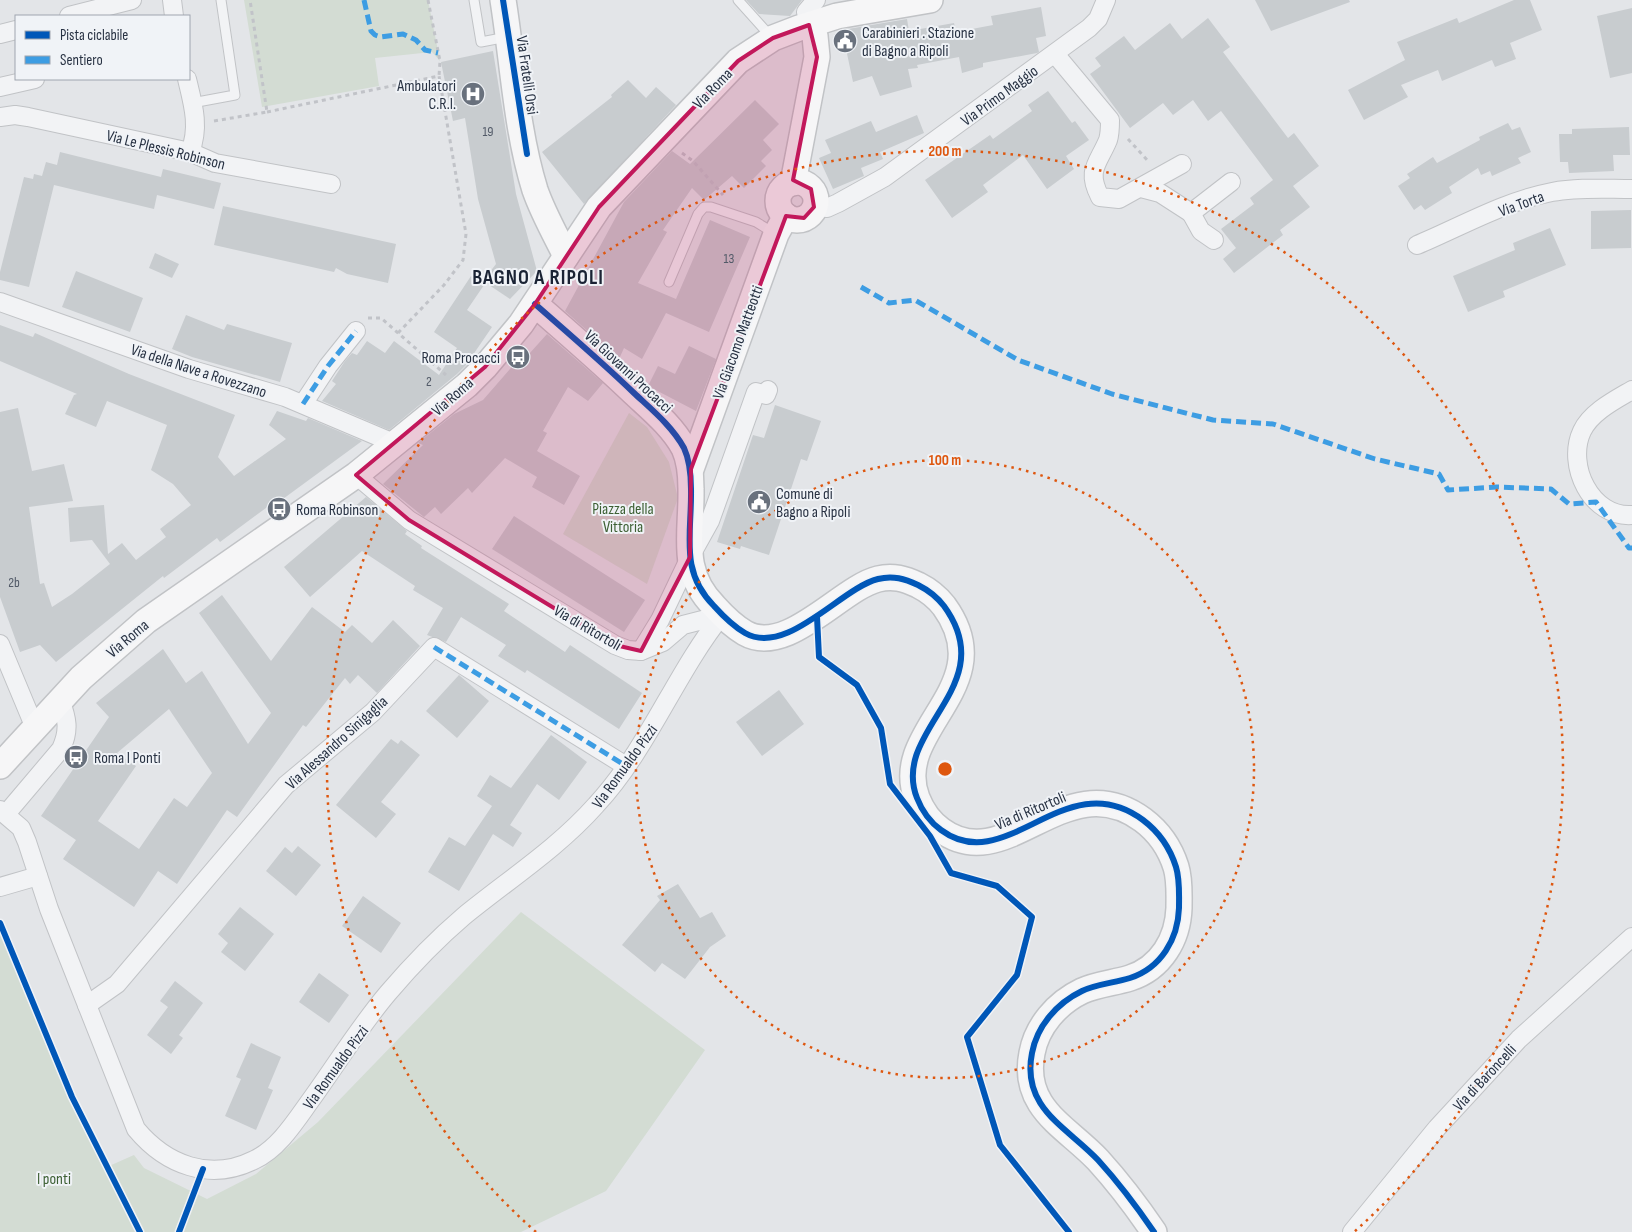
<svg xmlns="http://www.w3.org/2000/svg" width="1632" height="1232" viewBox="0 0 1632 1232" font-family="'Sofia Sans Condensed',sans-serif">
<style>
.green{fill:#d3dcd3}
.building{fill:#c8cccf;fill-rule:evenodd}
.lines{fill:none;stroke-linecap:round;stroke-linejoin:round}
.lane-casing{stroke:#c1c3c6;stroke-width:11}
.street-casing{stroke:#c1c3c6;stroke-width:20}
.secondary-casing{stroke:#c1c3c6;stroke-width:28}
.path{stroke:#c1c3c8;stroke-width:3;stroke-dasharray:4 4;stroke-linecap:butt}
.lane{stroke:#f2f3f5;stroke-width:9}
.street{stroke:#f2f3f5;stroke-width:18}
.secondary{stroke:#f6f6f7;stroke-width:25}
.quiet{stroke:#3d9de3;stroke-width:5;stroke-dasharray:10 5;stroke-linecap:butt}
.cycleway-casing{stroke:#f0f3f7;stroke-width:9}
.cycleway{stroke:#0057b8;stroke-width:6}
.marked{fill:#c2185b;fill-opacity:0.2;stroke:#c2185b;stroke-width:4;stroke-linejoin:round}
.ring{fill:none;stroke:#de570f;stroke-width:2.5;stroke-dasharray:2.5 5}
.labels{text-anchor:middle;stroke-width:4;stroke-linejoin:round;paint-order:stroke}
.number-label{font-size:14px;fill:#525a68}
.poi-label{font-size:16px;fill:#283243;stroke:#f0f3f7;text-anchor:start}
.street-label{font-size:16px;fill:#283243;stroke:#f0f3f7}
.park-label{font-size:16px;fill:#3d6034;stroke:#f0f3f7}
.district-label{font-size:21px;font-weight:bold;letter-spacing:1px;fill:#1a2334;stroke:#f0f3f7}
.centre{fill:#de570f;stroke:#f0f3f7;stroke-width:2.5}
.ring-label{font-size:15px;text-anchor:middle;font-weight:bold;fill:#de570f;stroke:#f0f3f7;stroke-width:4;stroke-linejoin:round;paint-order:stroke}
</style>
<rect width="100%" height="100%" fill="#e3e5e8"/>
<g class="green">
<polygon points="244,0 428,0 440,61 432,52 375,58 379,86 262,107"/>
<polygon points="629,413 647,427 669,462 678,498 647,584 563,534"/>
<polygon points="521,912 705,1050 606,1191 521,1232 0,1232 0,923 107,1167 134,1155 144,1168 207,1199 256,1174 318,1122"/>
</g>
<g class="building">
<polygon points="746,0 802,0 790,16 759,14"/>
<polygon points="1255,0 1349,0 1350,2 1271,31"/>
<polygon points="1514,0 1530,0 1542,30 1510,43 1516,59 1495,67 1492,60 1442,81 1438,70 1401,85 1408,97 1364,120 1348,90 1405,60 1397,42 1457,18 1459,23"/>
<polygon points="1041,7 1046,36 1036,38 1039,52 1037,53 983,63 983,67 962,73 959,57 917,65 918,68 908,69 912,87 880,96 872,76 853,82 842,30 907,19 909,31 954,23 956,32 993,25 991,16"/>
<polygon points="1632,8 1632,73 1610,78 1597,16"/>
<polygon points="1208,18 1230,47 1223,52 1288,138 1294,133 1319,166 1293,186 1310,207 1280,230 1283,235 1234,273 1223,259 1236,248 1221,229 1254,204 1250,198 1273,180 1221,111 1208,121 1193,100 1173,115 1163,103 1130,128 1090,74 1101,66 1095,58 1124,36 1135,50 1170,23 1182,39"/>
<polygon points="493,51 516,194 537,271 510,299 483,281 496,264 478,199 465,118 453,121 441,62"/>
<polygon points="628,80 646,98 656,87 676,105 584,204 542,152 612,97 611,95"/>
<polygon points="1048,91 1072,123 1075,121 1089,140 1066,156 1074,169 1047,189 1023,155 983,185 988,192 952,218 925,180 990,135 993,139 1032,111 1028,105"/>
<polygon points="755,100 779,124 763,140 772,150 761,161 766,166 744,188 732,176 704,200 692,188 663,230 667,232 638,283 676,299 710,220 750,237 709,332 666,313 642,359 624,348 619,359 565,311 624,202 672,151 690,164"/>
<polygon points="917,115 924,133 880,152 883,159 861,168 864,176 833,189 819,158 831,153 825,140 871,121 876,132"/>
<polygon points="1508,123 1512,130 1520,127 1531,152 1518,158 1521,163 1492,176 1490,171 1481,175 1478,168 1449,187 1452,193 1425,210 1421,205 1414,210 1398,186 1410,178 1407,174 1433,157 1437,163 1480,140 1479,137"/>
<polygon points="1629,127 1630,155 1613,155 1614,171 1569,173 1568,162 1560,162 1559,134 1572,134 1572,129"/>
<polygon points="60,152 161,177 163,169 221,183 214,209 157,195 154,209 54,185 29,287 0,280 0,272 24,177 33,179 34,174 42,176 46,162 57,165"/>
<polygon points="223,206 396,244 388,283 347,274 336,268 334,272 214,245"/>
<polygon points="1631,210 1631,248 1591,249 1591,211"/>
<polygon points="1550,228 1566,265 1503,291 1505,297 1468,312 1453,276 1515,250 1513,243"/>
<polygon points="155,253 179,264 172,278 149,268"/>
<polygon points="76,271 143,298 130,332 62,307"/>
<polygon points="471,276 484,285 467,310 492,327 466,365 457,374 389,430 322,401 336,384 332,381 345,361 352,353 357,355 367,341 385,353 394,341 439,375 457,348 434,332"/>
<polygon points="186,315 224,330 227,324 292,343 280,382 192,357 172,349"/>
<polygon points="0,325 33,337 35,333 129,374 235,415 218,457 234,476 286,439 269,425 277,411 306,421 308,418 362,441 272,507 270,505 220,542 217,538 164,578 163,576 56,662 40,645 20,652 0,597 0,412 18,408 32,471 64,464 73,501 29,507 40,584 44,583 52,607 72,594 110,564 92,540 70,542 68,508 104,505 108,554 122,543 136,560 166,537 160,529 191,505 173,484 151,470 167,425 107,401 96,427 65,414 74,395 77,394 0,361"/>
<polygon points="547,334 603,383 588,401 568,387 543,431 547,433 537,451 580,476 564,505 532,487 537,477 505,458 472,493 468,488 441,514 435,507 424,517 383,484 423,445 418,443 454,414 483,400 517,361 520,364"/>
<polygon points="689,346 716,359 696,411 648,386 658,366 675,374"/>
<polygon points="775,405 821,421 807,461 801,459 769,555 741,546 740,549 717,542 753,435 764,438"/>
<polygon points="366,497 407,531 405,534 422,546 421,548 509,604 504,611 565,652 570,645 642,693 619,729 527,670 525,673 498,656 506,645 461,617 446,642 427,635 443,608 413,590 415,586 362,551 310,597 284,567"/>
<polygon points="514,516 645,600 624,632 492,549"/>
<path d="M 222,595 L 271,661 L 312,607 L 345,632 L 352,625 L 372,643 L 393,620 L 420,646 L 377,693 L 358,675 L 350,684 L 345,678 L 306,727 L 303,725 L 237,817 L 227,810 L 177,884 L 158,871 L 134,907 L 63,859 L 76,840 L 41,816 L 109,717 L 96,703 L 163,649 L 186,683 L 202,671 L 248,744 L 271,713 L 199,613 ZM 169,709 L 212,773 L 187,807 L 174,798 L 139,849 L 98,821 L 136,766 L 117,753 Z"/>
<polygon points="459,675 489,701 457,738 426,711"/>
<polygon points="779,690 804,724 762,756 736,722"/>
<polygon points="551,735 587,762 559,800 537,784 510,825 522,833 513,847 493,834 459,891 428,872 449,837 465,846 492,806 477,796 490,775 511,788"/>
<polygon points="391,739 398,744 401,740 420,755 381,802 396,814 376,838 336,805"/>
<polygon points="298,846 321,865 296,896 266,871 285,847 292,853"/>
<polygon points="678,884 700,918 712,912 726,936 710,947 685,979 662,963 655,972 622,945 660,900 657,896"/>
<polygon points="363,896 401,923 381,953 342,926"/>
<polygon points="240,907 274,934 245,971 221,952 228,943 218,934"/>
<polygon points="319,973 349,995 329,1023 299,1002"/>
<polygon points="175,981 203,1003 179,1035 183,1038 171,1054 147,1035 168,1007 160,1001"/>
<polygon points="251,1043 281,1057 268,1088 273,1090 256,1130 225,1116 241,1079 236,1077"/>
</g>
<g class="lines">
<g class="lane-casing">
<g id="lane">
<polyline points="474,0 481,42 507,37"/>
<polyline points="738,0 772,38"/>
<polyline points="192,103 235,95 221,0"/>
<polyline points="669,282 698,214 704,207 711,207 756,222 774,233"/>
</g>
</g>
<g class="street-casing">
<g id="street">
<polyline points="172,0 174,16"/>
<polyline points="69,16 132,0"/>
<polyline points="809,25 806,12 816,0"/>
<polyline points="0,34 16,30"/>
<path d="M 1055,54 L 1110,120 C 1110,126 1110,134 1108,140 C 1098,164 1086,170 1100,197 L 1119,199 L 1182,164"/>
<path d="M 187,79 C 193,104 200,127 190,152"/>
<polyline points="0,87 35,79"/>
<polyline points="0,117 15,115 28,117 190,152 215,163 331,184"/>
<polyline points="1141,188 1160,193 1191,213 1231,182"/>
<polyline points="814,207 827,208 838,203 885,177 1089,28 1098,19 1106,0"/>
<polyline points="1191,213 1201,231 1214,240"/>
<path d="M 1417,245 C 1460,227 1505,201 1552,192 C 1578,187 1605,189 1632,189"/>
<polyline points="0,302 189,369 285,397 396,444"/>
<path d="M 1632,390 C 1615,400 1591,412 1582,431 C 1566,465 1591,518 1632,515"/>
<polyline points="303,404 328,366 356,331"/>
<polyline points="356,475 409,520 615,645 628,650 641,651 663,642 683,625 722,615"/>
<polyline points="0,644 35,728"/>
<polyline points="641,651 660,620 690,557 710,521 756,392 766,395 768,390"/>
<path d="M 0,810 L 21,828 L 27,842 L 49,909 L 136,1129 C 166,1165 210,1182 254,1160 C 278,1149 295,1122 310,1101 C 336,1065 360,1026 388,993 C 411,966 437,939 464,916 C 508,880 558,848 596,805 C 648,749 675,674 722,615"/>
<path d="M 6,814 L 61,749 C 70,730 67,718 60,699"/>
<polyline points="0,887 38,876"/>
<polyline points="87,1005 117,984 286,785 373,712 434,647 626,766"/>
<polyline points="1352,1232 1437,1128 1519,1039 1632,937"/>
</g>
</g>
<g class="secondary-casing">
<g id="secondary">
<path d="M 503,0 C 513,62 516,129 535,190 C 543,213 555,234 566,256"/>
<circle cx="797" cy="201" r="19"/>
<polyline points="793,183 817,57 815,36 809,25"/>
<path d="M 535,304 C 568,333 602,362 634,393 C 651,409 672,426 684,448 C 690,461 691,474 691,489 C 692,534 679,571 714,606 C 723,616 733,626 745,633 C 787,657 841,588 878,579 C 893,575 905,579 918,585 C 928,590 937,597 944,606 C 1003,687 890,729 917,798 C 922,811 930,822 941,830 C 1007,879 1065,762 1143,820 C 1159,832 1170,848 1176,867 C 1180,880 1179,894 1179,908 C 1178,939 1161,968 1130,978 C 1114,983 1097,984 1082,991 C 1057,1003 1037,1026 1032,1053 C 1021,1108 1067,1127 1098,1160 C 1118,1182 1137,1207 1154,1232"/>
<polyline points="691,469 776,234 786,216"/>
<polyline points="0,766 81,678 146,621 356,475 467,385 485,367 521,324 599,207 738,61 773,38 799,28 837,16 930,0"/>
</g>
</g>
<g class="path">
<polyline points="428,0 440,61 439,76"/>
<polyline points="267,112 439,76 466,234 463,260 444,285 398,333"/>
<polyline points="214,121 267,112 250,0"/>
<polyline points="1128,139 1149,162"/>
<polyline points="682,153 693,161 723,195"/>
<polyline points="368,318 381,318 446,375"/>
</g>
<use href="#lane" class="lane"/>
<use href="#street" class="street"/>
<use href="#secondary" class="secondary"/>
<g class="quiet">
<polyline points="364,0 371,31 375,35 381,37 403,34 416,40 425,50 438,53"/>
<polyline points="861,287 889,303 915,300 1018,360 1112,394 1213,420 1273,424 1375,459 1439,474 1448,490 1497,487 1551,489 1569,504 1596,502 1629,548 1632,548"/>
<polyline points="303,404 328,366 356,331"/>
<polyline points="434,647 626,766"/>
</g>
<g class="cycleway-casing">
<g id="cycleway">
<polyline points="503,0 527,154"/>
<path d="M 535,304 C 568,333 602,362 634,393 C 651,409 672,426 684,448 C 690,461 691,474 691,489 C 692,534 679,571 714,606 C 723,616 733,626 745,633 C 787,657 841,588 878,579 C 893,575 905,579 918,585 C 928,590 937,597 944,606 C 1003,687 890,729 917,798 C 922,811 930,822 941,830 C 1007,879 1065,762 1143,820 C 1159,832 1170,848 1176,867 C 1180,880 1179,894 1179,908 C 1178,939 1161,968 1130,978 C 1114,983 1097,984 1082,991 C 1057,1003 1037,1026 1032,1053 C 1021,1108 1067,1127 1098,1160 C 1118,1182 1137,1207 1154,1232"/>
<polyline points="817,617 819,657 857,685 881,728 890,784 930,836 951,873 997,886 1032,917 1017,975 967,1037 1000,1145 1069,1232"/>
<polyline points="0,923 72,1097 140,1232"/>
<polyline points="179,1232 203,1169"/>
</g>
</g>
<use href="#cycleway" class="cycleway"/>
</g>
<path class="marked" d="M 809,25 L 817,57 L 793,180 L 811,189 L 814,207 L 804,218 L 786,216 L 691,469 L 690,557 L 641,651 L 615,645 L 409,520 L 356,475 L 485,367 L 535,304 L 599,207 L 738,61 L 773,38 Z"/>
<g class="ring">
<circle cx="945" cy="769" r="309"/>
<path d="M536 1232A618 618 0 1 1 1354 1232"/>
</g>
<defs>
<g id="civic-disc" transform="scale(1.25)"><circle r="9.5" fill="#69717d" stroke="#f0f3f7"/><path d="M-.6-6.5H3V-4.5H.6V-3L4-1V1h2V6H-6V1h2V-1L-.6-3ZM-1.2 2.5V6h2.4V2.5Z" fill="#fff"/></g>
<g id="hospital-disc" transform="scale(1.25)"><circle r="9.5" fill="#69717d" stroke="#f0f3f7"/><path d="M-5-5h3v3.5h4V-5h3V5h-3V1.5h-4V5h-3Z" fill="#fff"/></g>
<g id="bus-disc" transform="scale(1.25)"><circle r="9.5" fill="#69717d" stroke="#f0f3f7"/><path d="M-5-6H5V4H4V6H2V4H-2V6H-4V4H-5ZM-3.5-4V0h7V-4ZM-3.5 1.2v1.5H-2V1.2ZM2 1.2v1.5H3.5V1.2Z" fill="#fff"/></g>
</defs>
<g fill-rule="evenodd">
<use href="#civic-disc" x="845" y="41"/>
<use href="#hospital-disc" x="473" y="94"/>
<use href="#bus-disc" x="518" y="357"/>
<use href="#civic-disc" x="759" y="502"/>
<use href="#bus-disc" x="279" y="509"/>
<use href="#bus-disc" x="76" y="757"/>
</g>
<g class="labels">
<g class="number-label">
<text x="488" y="136">19</text>
<text x="729" y="263">13</text>
<text x="429" y="386">2</text>
<text x="14" y="587">2b</text>
</g>
<g class="poi-label">
<text x="862" y="38">Carabinieri . Stazione<tspan x="862" dy="18">di Bagno a Ripoli</tspan></text>
<text x="456" y="91" text-anchor="end">Ambulatori<tspan x="456" dy="18">C.R.I.</tspan></text>
<text x="500" y="363" text-anchor="end">Roma Procacci</text>
<text x="776" y="499">Comune di<tspan x="776" dy="18">Bagno a Ripoli</tspan></text>
<text x="296" y="515">Roma Robinson</text>
<text x="94" y="763">Roma I Ponti</text>
</g>
<g class="street-label">
<text transform="translate(528 75) rotate(82)" y="6">Via Fratelli Orsi</text>
<text transform="translate(712 88) rotate(-46)" y="6">Via Roma</text>
<text transform="translate(999 95) rotate(-36)" y="6">Via Primo Maggio</text>
<text transform="translate(166 149) rotate(14)" y="6">Via Le Plessis Robinson</text>
<text transform="translate(1521 203) rotate(-20)" y="6">Via Torta</text>
<text transform="translate(737 342) rotate(-70)" y="6">Via Giacomo Matteotti</text>
<text transform="translate(199 370) rotate(18)" y="6">Via della Nave a Rovezzano</text>
<text transform="translate(629 371) rotate(43)" y="6">Via Giovanni Procacci</text>
<text transform="translate(452 396) rotate(-41)" y="6">Via Roma</text>
<text transform="translate(588 627) rotate(30)" y="6">Via di Ritortoli</text>
<text transform="translate(127 638) rotate(-40)" y="6">Via Roma</text>
<text transform="translate(336 742) rotate(-42)" y="6">Via Alessandro Sinigaglia</text>
<text transform="translate(624 766) rotate(-54)" y="6">Via Romualdo Pizzi</text>
<text transform="translate(1030 810) rotate(-23)" y="6">Via di Ritortoli</text>
<text transform="translate(335 1067) rotate(-54)" y="6">Via Romualdo Pizzi</text>
<text transform="translate(1484 1077) rotate(-47)" y="6">Via di Baroncelli</text>
</g>
<g class="park-label">
<text x="623" y="514">Piazza della<tspan x="623" dy="18">Vittoria</tspan></text>
<text x="54" y="1184">I ponti</text>
</g>
<g class="district-label">
<text x="538" y="284">BAGNO A RIPOLI</text>
</g>
</g>
<circle cx="945" cy="769" r="8" class="centre"/>
<g class="ring-label">
<text x="945" y="156">200 m</text>
<text x="945" y="465">100 m</text>
</g>
<rect x="15" y="15" width="175" height="65" fill="#f0f3f7" stroke="#a0a6af"/>
<rect x="25" y="31" width="25" height="8" fill="#0057b8" stroke="#a0a6af"/>
<text x="60" y="40" font-size="15" fill="#283243">Pista ciclabile</text>
<rect x="25" y="56" width="25" height="8" fill="#3d9de3" stroke="#a0a6af"/>
<text x="60" y="65" font-size="15" fill="#283243">Sentiero</text>
</svg>
